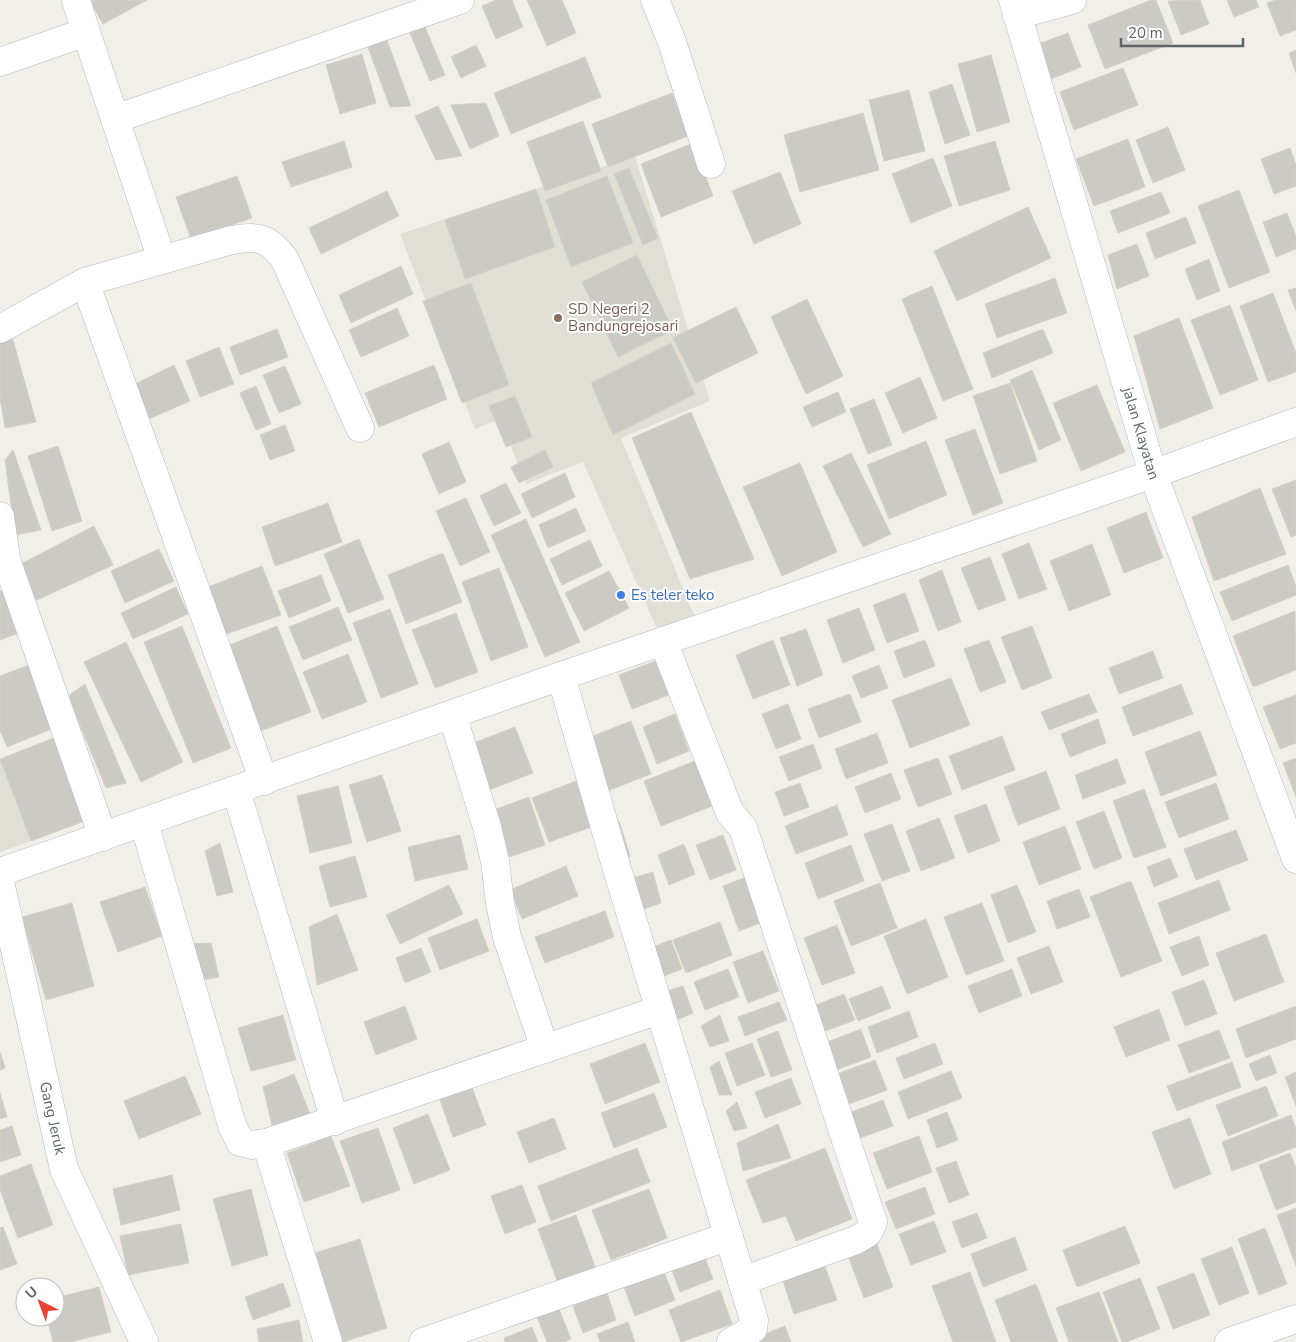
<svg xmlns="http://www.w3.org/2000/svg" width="1296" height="1342" viewBox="0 0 1296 1342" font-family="'Nunito Sans',sans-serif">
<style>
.education{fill:#e1ded6}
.building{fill:#cccac5;stroke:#d6d1c6}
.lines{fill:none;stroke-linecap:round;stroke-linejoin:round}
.minor-casing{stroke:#b5b8bc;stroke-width:29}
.minor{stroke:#fff;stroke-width:28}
.education-dot{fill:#8d6e63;stroke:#fff;stroke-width:2}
.shop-dot{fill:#3f7fe0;stroke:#fff;stroke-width:2}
.labels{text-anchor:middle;stroke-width:4;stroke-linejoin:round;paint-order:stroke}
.education-label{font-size:15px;fill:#785e54;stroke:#fff;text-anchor:start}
.street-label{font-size:15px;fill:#5f6368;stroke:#fff}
.shop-label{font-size:15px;fill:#366cbe;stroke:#fff;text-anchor:start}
</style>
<rect width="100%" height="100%" fill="#f1efe8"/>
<g class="education">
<polygon points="635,156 710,401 621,438 694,615 657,629 583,462 526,484 500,419 475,429 400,234"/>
<polygon points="0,758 31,841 0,852"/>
</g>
<g class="building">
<polygon points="89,0 147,0 103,24"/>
<polygon points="496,0 512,0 523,27 496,39 482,6"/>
<polygon points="527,0 562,0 576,33 547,46"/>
<polygon points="1151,0 1156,0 1173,43 1105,69 1088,25"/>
<polygon points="1200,0 1209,24 1181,35 1168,1"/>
<polygon points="1227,0 1256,0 1259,7 1234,17"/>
<polygon points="1276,0 1296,0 1296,30 1280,36 1267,3"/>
<polygon points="425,27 445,75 430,81 410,33"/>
<polygon points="1068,33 1081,67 1051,79 1039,44"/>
<polygon points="385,35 411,106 390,107 366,42"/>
<polygon points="476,45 486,66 461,78 451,57"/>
<polygon points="1296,50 1296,73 1289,53"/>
<polygon points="362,54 376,103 340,114 326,65"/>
<polygon points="991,55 1010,122 977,132 958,64"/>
<polygon points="585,57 601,97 511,134 494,93"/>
<polygon points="1123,68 1138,105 1074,130 1060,92"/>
<polygon points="952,84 970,135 945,144 929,92"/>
<polygon points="909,90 925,151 884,161 869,100"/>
<polygon points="672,93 688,136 608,167 592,124"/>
<polygon points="486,103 499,136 470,149 451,105"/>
<polygon points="438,106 462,156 436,160 415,116"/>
<polygon points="863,113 879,170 800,192 784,135"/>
<polygon points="583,121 601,171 545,191 527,142"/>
<polygon points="1168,127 1185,170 1153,183 1136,140"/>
<polygon points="1128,139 1145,187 1094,206 1076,159"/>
<polygon points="344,141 352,167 291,187 282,162"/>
<polygon points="995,141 1010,190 959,206 944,156"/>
<polygon points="693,143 713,196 661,217 641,164"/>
<polygon points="1290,148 1296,165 1296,186 1274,194 1261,159"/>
<polygon points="933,158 952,206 911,223 892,174"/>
<polygon points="629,168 658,238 643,245 614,174"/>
<polygon points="780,172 801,224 754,244 732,191"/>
<polygon points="237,176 252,218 191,239 176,197"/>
<polygon points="607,176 633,243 571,267 546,200"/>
<polygon points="536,189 555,247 465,279 445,220"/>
<polygon points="1239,190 1270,272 1229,288 1198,206"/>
<polygon points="387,191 399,216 321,254 309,228"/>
<polygon points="1161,192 1170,213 1118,233 1110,211"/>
<polygon points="1028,207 1051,258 957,301 934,251"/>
<polygon points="1287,213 1296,236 1296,249 1276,257 1263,222"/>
<polygon points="1186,217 1196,243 1155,259 1146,233"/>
<polygon points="1137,244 1149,276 1117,289 1108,255"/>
<polygon points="637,255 673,330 618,357 582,282"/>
<polygon points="1209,259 1220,291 1197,300 1185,269"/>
<polygon points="401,266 413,294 351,323 339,295"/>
<polygon points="1055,278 1067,313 997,338 985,304"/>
<polygon points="471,283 509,385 462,403 423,301"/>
<polygon points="932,286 973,389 943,401 902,299"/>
<polygon points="1296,288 1296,311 1288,290"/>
<polygon points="1273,293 1296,353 1296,372 1268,382 1240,306"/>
<polygon points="807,299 843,376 806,394 771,317"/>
<polygon points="1230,305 1258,380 1220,395 1191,320"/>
<polygon points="736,307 758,353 696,383 673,338"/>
<polygon points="397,308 409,336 361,357 349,330"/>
<polygon points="1179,318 1213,408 1160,429 1134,336"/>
<polygon points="277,329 288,357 240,375 230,347"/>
<polygon points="1043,329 1053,353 992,378 983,353"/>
<polygon points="11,333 36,422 5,428 0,398 0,339"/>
<polygon points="671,343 695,394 613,435 591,383"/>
<polygon points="219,347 234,384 200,397 186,361"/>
<polygon points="174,365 190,401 144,421 129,387"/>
<polygon points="434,365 447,399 379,427 365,393"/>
<polygon points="285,366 301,404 279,413 263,375"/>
<polygon points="1032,370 1061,440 1039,450 1010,380"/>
<polygon points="920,377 937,418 903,433 885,393"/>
<polygon points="1010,383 1037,461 1000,474 973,396"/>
<polygon points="1097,385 1125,452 1081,471 1053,403"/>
<polygon points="256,386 271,424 256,430 240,393"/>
<polygon points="838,392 846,412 812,427 803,407"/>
<polygon points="515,396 532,437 506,447 489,406"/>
<polygon points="874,399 892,445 868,454 850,409"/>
<polygon points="691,412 754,559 690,579 632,438"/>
<polygon points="285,425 295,451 270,460 260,435"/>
<polygon points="975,429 1003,503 973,515 945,440"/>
<polygon points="926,441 947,495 889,519 867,465"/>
<polygon points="449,442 466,482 439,494 422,454"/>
<polygon points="58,446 82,521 52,531 28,456"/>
<polygon points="13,450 41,530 15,535 5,460"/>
<polygon points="545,450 553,467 519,483 511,467"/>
<polygon points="851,453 891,534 863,547 823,466"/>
<polygon points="800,463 837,552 782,576 743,487"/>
<polygon points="565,473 575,497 532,518 521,494"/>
<polygon points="1296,480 1296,535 1291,537 1272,489"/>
<polygon points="506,483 521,513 494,526 480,496"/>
<polygon points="1260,488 1286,554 1214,581 1192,517"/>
<polygon points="466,498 490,552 460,566 436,511"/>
<polygon points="328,503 342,542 275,566 262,527"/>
<polygon points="576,508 586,531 548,548 539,525"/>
<polygon points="1146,512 1163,558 1124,573 1107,528"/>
<polygon points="526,519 580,642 545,657 491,535"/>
<polygon points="94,526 113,565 26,605 15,567"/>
<polygon points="359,539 384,599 348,613 324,554"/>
<polygon points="590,540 602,566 562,585 550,559"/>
<polygon points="1029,543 1047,589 1019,599 1002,554"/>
<polygon points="1092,544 1111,595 1069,611 1050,561"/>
<polygon points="159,549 174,581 125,603 111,571"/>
<polygon points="443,553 462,602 406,624 388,575"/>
<polygon points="990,557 1006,600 978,610 961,568"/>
<polygon points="1288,565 1296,586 1296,595 1232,621 1220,592"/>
<polygon points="262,566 281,615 221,636 203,589"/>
<polygon points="499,568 528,647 491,661 462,582"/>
<polygon points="942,570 961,622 938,631 919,580"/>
<polygon points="609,571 629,608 584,631 565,593"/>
<polygon points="321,575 331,601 289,618 278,591"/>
<polygon points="176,587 188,614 133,639 121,613"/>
<polygon points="5,589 21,632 0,640 0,591"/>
<polygon points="905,593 919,631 887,643 873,605"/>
<polygon points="338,607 352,640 303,660 289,627"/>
<polygon points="859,608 875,650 843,663 827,620"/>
<polygon points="390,609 418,684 381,698 353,623"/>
<polygon points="1295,611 1296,670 1253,687 1233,636"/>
<polygon points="456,613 478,672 435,688 412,630"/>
<polygon points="182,626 231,748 193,763 144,642"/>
<polygon points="277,626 311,712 253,734 222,648"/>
<polygon points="1032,626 1052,678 1022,690 1001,637"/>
<polygon points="806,629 823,675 797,686 780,638"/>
<polygon points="773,640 790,685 753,699 736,655"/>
<polygon points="925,640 935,666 904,678 894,651"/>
<polygon points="989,640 1006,682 980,692 964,649"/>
<polygon points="126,642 183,762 141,782 84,662"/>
<polygon points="1153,651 1163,678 1119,694 1109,668"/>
<polygon points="348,654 367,702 322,719 303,672"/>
<polygon points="661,659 674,693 632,709 619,675"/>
<polygon points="29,665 54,728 7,747 0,730 0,676"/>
<polygon points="879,665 888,688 861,698 852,676"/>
<polygon points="951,678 970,725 910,748 892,700"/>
<polygon points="85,684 126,783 106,788 68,696"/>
<polygon points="1181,684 1193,714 1133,736 1122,707"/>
<polygon points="850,694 861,722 819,738 808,709"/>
<polygon points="1089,694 1097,712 1049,730 1041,712"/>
<polygon points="1296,695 1296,743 1280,749 1263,707"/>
<polygon points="788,704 801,739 776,749 762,714"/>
<polygon points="675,714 689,751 657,764 643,727"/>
<polygon points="1098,719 1106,743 1070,757 1061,734"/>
<polygon points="631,721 651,774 607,791 588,738"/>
<polygon points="515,727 533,773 489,790 471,744"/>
<polygon points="1200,731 1217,775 1161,796 1145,752"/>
<polygon points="877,733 888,763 846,779 835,749"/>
<polygon points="59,736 87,820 31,841 0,759"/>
<polygon points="1002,736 1015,770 962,790 949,756"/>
<polygon points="813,744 822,768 789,781 779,757"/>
<polygon points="938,758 952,794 918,807 904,770"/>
<polygon points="1296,758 1296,797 1283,763"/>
<polygon points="700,759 717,804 661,826 644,781"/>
<polygon points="1117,759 1126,783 1083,799 1075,775"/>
<polygon points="1046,771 1060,809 1018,825 1004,787"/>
<polygon points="891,773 901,799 865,813 855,787"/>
<polygon points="382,775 401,831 367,842 349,785"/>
<polygon points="576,781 594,826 549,842 532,798"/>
<polygon points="800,783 809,807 784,816 775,792"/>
<polygon points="1216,783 1229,819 1179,838 1165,802"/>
<polygon points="338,786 352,843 310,853 297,796"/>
<polygon points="1144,789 1166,847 1134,858 1113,801"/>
<polygon points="529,797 545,845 506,858 491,811"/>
<polygon points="986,804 1000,841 968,853 954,816"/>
<polygon points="837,805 848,835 796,854 785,826"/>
<polygon points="1104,811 1122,858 1094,869 1076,822"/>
<polygon points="939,818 955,858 921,871 906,831"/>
<polygon points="619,821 630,856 624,862 609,822"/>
<polygon points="892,824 910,871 882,881 864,834"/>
<polygon points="1065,826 1081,869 1039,885 1023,842"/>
<polygon points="1236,830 1248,860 1196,880 1184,849"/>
<polygon points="460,835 468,869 415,881 408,847"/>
<polygon points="723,835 736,870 710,880 696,845"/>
<polygon points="220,843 233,892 217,896 205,851"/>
<polygon points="684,844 695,874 669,885 658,855"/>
<polygon points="851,845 864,881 818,899 805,863"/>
<polygon points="355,856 367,897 330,907 319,866"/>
<polygon points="1170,858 1178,877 1154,887 1147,867"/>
<polygon points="566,866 578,896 522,919 510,890"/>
<polygon points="653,872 661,903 641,910 629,879"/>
<polygon points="749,876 766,921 739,931 723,886"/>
<polygon points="1219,880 1230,910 1169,934 1158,903"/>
<polygon points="1131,881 1162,961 1121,977 1090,897"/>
<polygon points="880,883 897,928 851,946 834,901"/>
<polygon points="449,885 463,914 400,944 386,915"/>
<polygon points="1017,885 1036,932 1008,943 991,895"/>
<polygon points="145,887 162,936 118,952 100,902"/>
<polygon points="1079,889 1090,917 1057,929 1047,901"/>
<polygon points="72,903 94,986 46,1000 22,917"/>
<polygon points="982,903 1004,961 966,975 944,917"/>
<polygon points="605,911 614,937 545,963 535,937"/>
<polygon points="337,914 358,970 317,985 309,927"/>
<polygon points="477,919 489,951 440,970 428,938"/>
<polygon points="926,919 948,977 907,994 884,936"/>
<polygon points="720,922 732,955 686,973 673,940"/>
<polygon points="837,925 855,973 822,985 804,938"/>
<polygon points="1266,934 1284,982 1234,1001 1216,953"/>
<polygon points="1199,936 1209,965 1182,976 1170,947"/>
<polygon points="671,940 682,969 659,978 648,949"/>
<polygon points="211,943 219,977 197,981 189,944"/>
<polygon points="1049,946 1063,982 1031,994 1017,958"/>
<polygon points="421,948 431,972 405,983 396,958"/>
<polygon points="763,951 779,991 748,1003 733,962"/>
<polygon points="728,969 739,997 705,1010 694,982"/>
<polygon points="1012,969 1022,996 979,1013 968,986"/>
<polygon points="1204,980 1217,1014 1185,1026 1172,992"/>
<polygon points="683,986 693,1013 672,1022 660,993"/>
<polygon points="882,986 891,1008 858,1021 849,999"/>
<polygon points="844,994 855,1020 820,1033 811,1007"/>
<polygon points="779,1002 787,1020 745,1036 738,1017"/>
<polygon points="405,1006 417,1039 376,1055 364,1022"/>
<polygon points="1296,1006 1296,1039 1246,1058 1236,1029"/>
<polygon points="1159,1009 1170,1040 1126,1057 1114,1027"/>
<polygon points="909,1011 918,1037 877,1053 868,1027"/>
<polygon points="283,1015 296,1060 251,1071 238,1028"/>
<polygon points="720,1015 729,1041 710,1047 701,1026"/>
<polygon points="861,1029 871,1057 836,1070 825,1043"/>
<polygon points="1219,1030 1230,1058 1189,1073 1178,1045"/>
<polygon points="778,1031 792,1070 771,1077 757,1039"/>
<polygon points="645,1043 660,1082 605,1104 590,1064"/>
<polygon points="752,1043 765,1075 737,1086 725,1053"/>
<polygon points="935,1043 943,1064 904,1079 896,1058"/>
<polygon points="0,1052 5,1068 0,1070"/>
<polygon points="1270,1055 1277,1073 1256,1081 1249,1064"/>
<polygon points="875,1060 887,1090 849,1104 837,1074"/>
<polygon points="719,1061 732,1095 719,1095 710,1067"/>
<polygon points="1232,1062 1241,1087 1177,1111 1167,1086"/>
<polygon points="951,1071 962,1098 908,1119 898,1092"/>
<polygon points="1296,1072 1296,1106 1285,1077"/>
<polygon points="294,1074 310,1114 272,1125 263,1087"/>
<polygon points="185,1076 201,1114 139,1139 124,1101"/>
<polygon points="791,1078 801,1104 765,1118 755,1092"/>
<polygon points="471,1085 486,1125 453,1137 439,1097"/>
<polygon points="1266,1086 1278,1116 1228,1136 1216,1105"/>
<polygon points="0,1093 7,1117 0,1119"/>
<polygon points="654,1093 667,1127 614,1148 601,1113"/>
<polygon points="883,1100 893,1126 860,1138 849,1113"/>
<polygon points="737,1102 747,1128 734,1131 726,1111"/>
<polygon points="947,1112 958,1140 937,1148 927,1120"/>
<polygon points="428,1114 450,1170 414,1184 393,1128"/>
<polygon points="1291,1115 1296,1129 1296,1147 1232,1171 1222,1142"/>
<polygon points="554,1118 566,1149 529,1163 517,1132"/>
<polygon points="1190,1118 1211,1174 1174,1189 1152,1132"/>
<polygon points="778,1124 791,1158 743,1171 737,1143"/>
<polygon points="12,1126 21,1155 0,1162 0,1130"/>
<polygon points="378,1128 400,1190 362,1203 340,1141"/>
<polygon points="331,1136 350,1186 304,1202 287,1153"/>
<polygon points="919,1136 932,1172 887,1189 873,1153"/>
<polygon points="637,1148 650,1182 551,1221 538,1186"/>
<polygon points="825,1148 852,1219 796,1241 786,1216 763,1223 746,1180"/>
<polygon points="1290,1153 1296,1168 1296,1202 1276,1210 1259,1165"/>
<polygon points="956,1161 969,1195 949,1203 936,1168"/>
<polygon points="31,1164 53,1225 18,1238 0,1190 0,1176"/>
<polygon points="172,1175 180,1210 121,1225 113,1189"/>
<polygon points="522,1185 536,1222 505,1234 491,1196"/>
<polygon points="925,1187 935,1214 896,1229 885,1202"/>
<polygon points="251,1189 268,1255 232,1266 213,1199"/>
<polygon points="649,1189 667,1238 611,1260 592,1210"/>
<polygon points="1296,1208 1296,1266 1277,1215"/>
<polygon points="977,1213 987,1238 962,1248 952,1222"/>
<polygon points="576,1215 596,1269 558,1283 538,1229"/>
<polygon points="934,1221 946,1252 911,1265 899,1234"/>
<polygon points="181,1224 189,1263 128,1275 120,1236"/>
<polygon points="1125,1226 1140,1263 1077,1287 1063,1250"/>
<polygon points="3,1227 17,1264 0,1270 0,1228"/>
<polygon points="1265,1228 1287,1284 1259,1295 1238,1239"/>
<polygon points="1015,1237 1027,1270 983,1287 971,1254"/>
<polygon points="360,1239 387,1328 343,1342 315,1253"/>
<polygon points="877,1244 893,1287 864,1298 848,1256"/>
<polygon points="1232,1247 1249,1293 1219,1305 1201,1259"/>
<polygon points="704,1255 713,1279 680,1292 671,1268"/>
<polygon points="821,1255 837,1300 794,1314 782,1278"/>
<polygon points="664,1272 675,1300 635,1316 624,1287"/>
<polygon points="970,1272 996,1342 953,1342 932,1286"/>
<polygon points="1194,1273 1210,1315 1173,1329 1157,1287"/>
<polygon points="1140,1278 1160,1329 1126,1342 1122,1342 1103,1292"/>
<polygon points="283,1283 291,1306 253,1320 245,1297"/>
<polygon points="1036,1284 1058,1342 1011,1342 995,1300"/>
<polygon points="99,1287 111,1332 70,1342 53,1342 47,1317 55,1317 55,1298"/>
<polygon points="720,1290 732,1324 681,1342 669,1310"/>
<polygon points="1099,1292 1118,1342 1069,1342 1056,1308"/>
<polygon points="607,1293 616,1320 583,1333 573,1306"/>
<polygon points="559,1309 571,1339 564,1342 547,1342 537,1317"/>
<polygon points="299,1320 303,1342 259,1342 257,1329"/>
<polygon points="628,1322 635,1342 600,1342 597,1334"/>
<polygon points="785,1326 791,1342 744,1342"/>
<polygon points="532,1327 538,1342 505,1342 504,1338"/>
</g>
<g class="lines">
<g class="minor-casing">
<g id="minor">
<polyline points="655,0 672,42 711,164"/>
<path id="s1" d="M 1013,0 L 1153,474 L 1296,859"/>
<polyline points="1017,15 1072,0"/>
<polyline points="86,32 162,260"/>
<polyline points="0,62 86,32 76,0"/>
<polyline points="115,119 460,0"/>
<polyline points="0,329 85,282"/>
<polyline points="0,516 6,559 103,837"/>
<polyline points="663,641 730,813 743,828 873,1222 868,1233 856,1240 742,1281"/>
<polyline points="561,676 617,869 754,1320 753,1329 731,1342"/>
<polyline points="452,714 487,827 495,861 500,903 507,937 545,1049"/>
<path d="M 264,781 L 85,282 L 228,241 C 256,235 268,236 285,260 L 360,428"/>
<polyline points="236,790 335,1121"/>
<polyline points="144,823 232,1125 240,1142 252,1145 266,1143 659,1010"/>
<polyline points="0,872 561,676 1153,474 1296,422"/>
<path id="s2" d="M 0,882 L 64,1169 L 144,1342"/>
<polyline points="266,1143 328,1342"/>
<polyline points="423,1342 729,1236"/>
<polyline points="1229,1342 1296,1319"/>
</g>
</g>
<use href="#minor" class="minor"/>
</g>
<circle class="education-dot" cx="558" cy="318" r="5"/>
<circle class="shop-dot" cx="621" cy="595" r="5"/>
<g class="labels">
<g class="education-label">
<text x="568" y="314">SD Negeri 2<tspan x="568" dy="17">Bandungrejosari</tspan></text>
</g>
<g class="street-label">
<text dy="5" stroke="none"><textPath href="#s1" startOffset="452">jalan Klayatan</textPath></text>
<text dy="5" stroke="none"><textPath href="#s2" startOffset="242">Gang Jeruk</textPath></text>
</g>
<g class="shop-label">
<text x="631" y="600">Es teler teko</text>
</g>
</g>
<g transform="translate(40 1302) rotate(318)"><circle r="24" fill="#ffffff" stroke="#bfc1c3"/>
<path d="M0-4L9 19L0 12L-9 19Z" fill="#ea4335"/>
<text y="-8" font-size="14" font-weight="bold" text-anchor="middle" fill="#5f6368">U</text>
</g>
<path d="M1121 38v8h122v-8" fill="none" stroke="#5f6368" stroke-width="2.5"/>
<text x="1128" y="38" font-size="15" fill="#5f6368" stroke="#ffffff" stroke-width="4" paint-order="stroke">20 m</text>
</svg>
